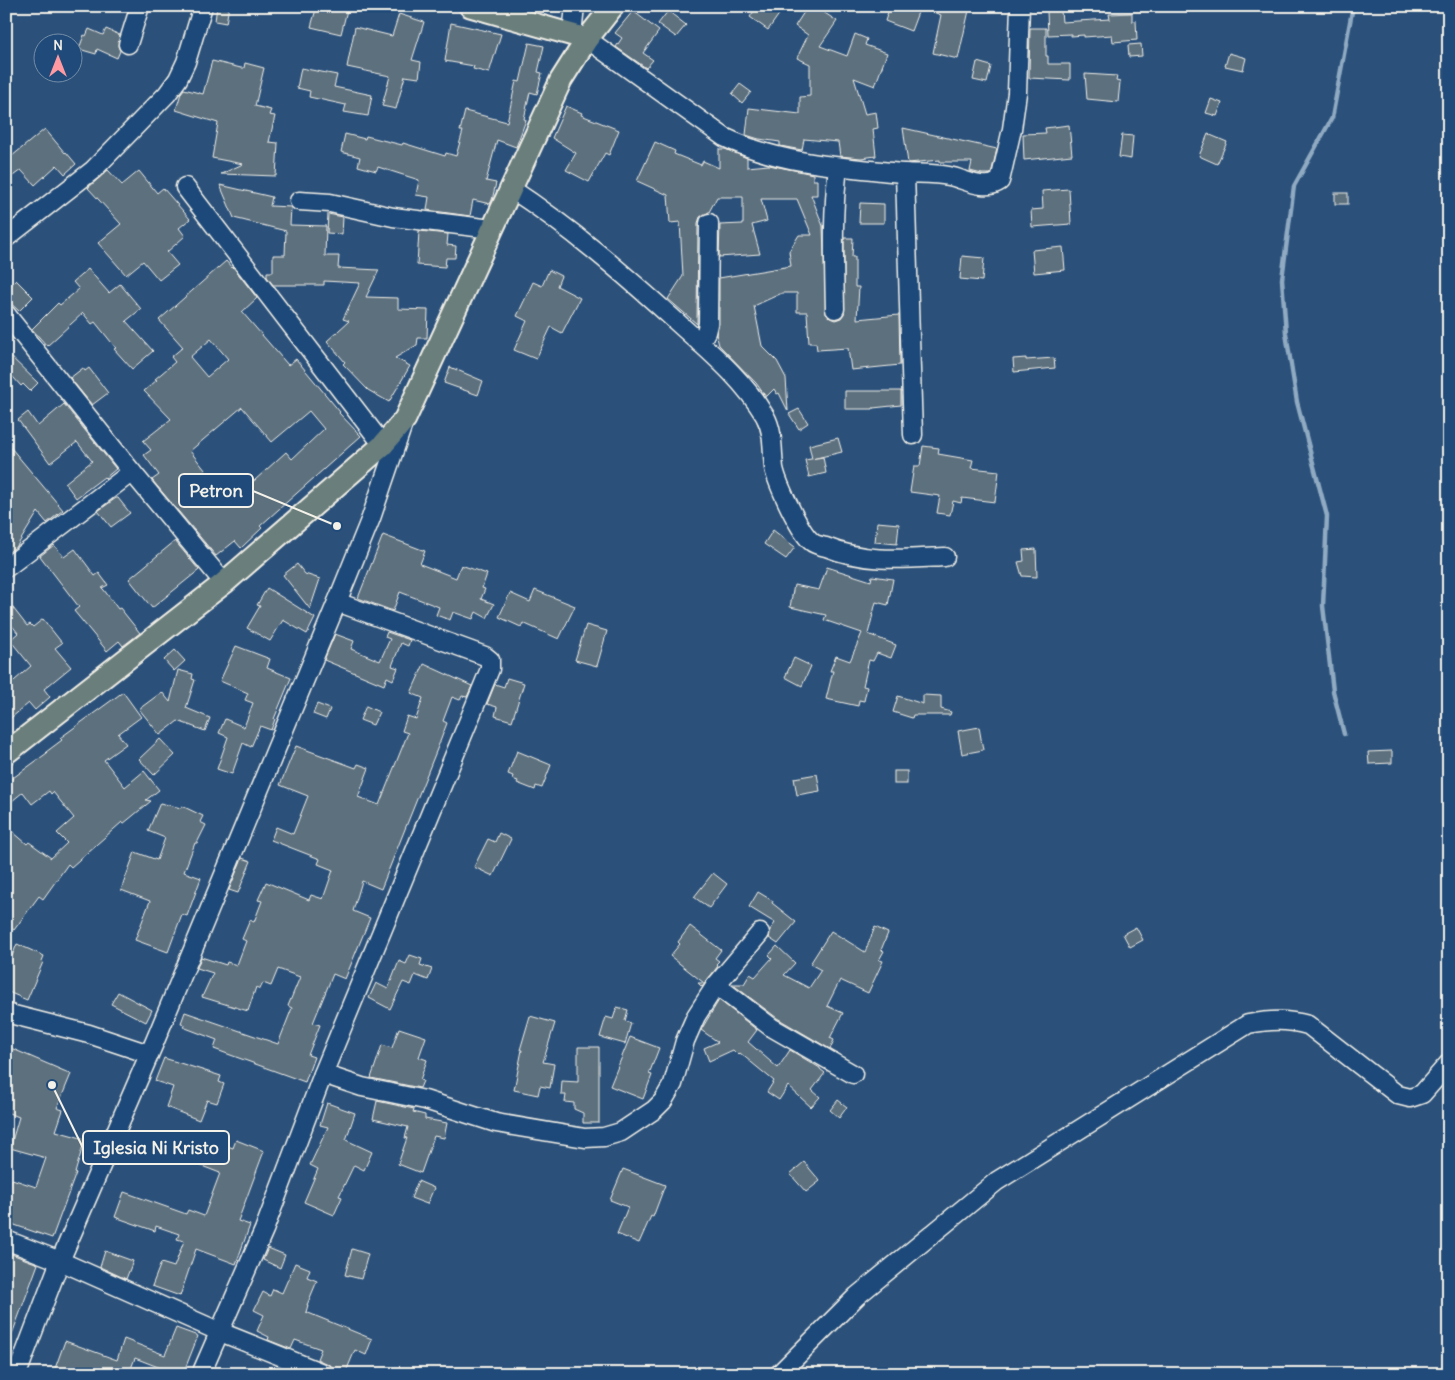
<svg xmlns="http://www.w3.org/2000/svg" width="1455" height="1380" viewBox="0 0 1455 1380" font-family="Delius,sans-serif">
<style>
.lines{fill:none;stroke-linecap:round;stroke-linejoin:round}
.stream{stroke:#90aac2;stroke-width:4.5}
.building{fill:#5c6f7e;stroke:#f4f1e8;fill-rule:evenodd}
.minor-casing{stroke:#f4f1e8;stroke-width:21}
.major-casing{stroke:#f4f1e8;stroke-width:25}
.minor{stroke:#1f4a7a;stroke-width:18}
.major{stroke:#6b7f7c;stroke-width:21}
.leader{fill:none;stroke:#f4f1e8;stroke-width:2}
.callout-dot{fill:#f4f1e8;stroke:#1f4a7a;stroke-width:2}
.callout{fill:#1f4a7a;stroke:#f4f1e8;stroke-width:2}
.callout-label{font-size:18px;text-anchor:middle;font-weight:bold;fill:#f4f1e8}
</style>
<rect width="100%" height="100%" fill="#2b517b"/>
<filter id="ink" filterUnits="userSpaceOnUse"><feTurbulence type="fractalNoise" baseFrequency=".02" numOctaves="2"/><feDisplacementMap in="SourceGraphic" scale="10" xChannelSelector="R" yChannelSelector="G"/><feConvolveMatrix kernelMatrix="1 2 1 2 8 2 1 2 1" color-interpolation-filters="sRGB"/></filter>
<g filter="url(#ink)">
<g class="lines">
<polyline class="stream" points="1344,734 1333,691 1323,606 1327,516 1297,402 1286,333 1282,279 1294,186 1332,118 1353,6"/>
</g>
<g class="building">
<polygon points="217,6 229,6 226,23 215,21"/>
<polygon points="326,6 348,6 341,34 311,27 316,9 325,11"/>
<polygon points="757,6 770,6 780,13 768,30 750,17"/>
<polygon points="808,6 814,6 837,21 820,46 847,56 855,34 867,39 865,45 887,53 875,86 854,78 865,114 876,112 878,128 873,129 876,156 861,158 840,156 838,142 804,139 802,150 780,146 780,142 759,139 746,135 749,108 800,114 800,97 810,96 810,64 797,58 808,35 795,26"/>
<polygon points="890,6 970,6 958,59 933,53 941,15 920,7 911,31 885,21"/>
<polygon points="633,11 659,31 643,53 653,60 646,68 616,47 622,38 615,33"/>
<polygon points="668,11 686,25 676,37 658,24"/>
<polygon points="1047,11 1061,11 1062,22 1110,19 1109,14 1132,13 1132,21 1136,21 1137,40 1113,42 1112,35 1084,37 1084,35 1071,36 1071,34 1048,35"/>
<polygon points="399,14 424,22 412,60 421,62 419,78 405,76 396,109 382,106 390,76 347,67 355,27 392,36"/>
<polygon points="451,23 501,34 489,73 473,69 474,66 445,61"/>
<polygon points="1030,28 1046,28 1046,56 1048,56 1048,64 1070,64 1070,80 1029,78"/>
<polygon points="89,29 103,35 106,29 120,35 118,46 120,51 117,58 97,49 96,54 79,49 84,35 86,36"/>
<polygon points="529,43 544,46 538,72 542,73 537,94 530,92 524,119 526,120 516,147 497,140 486,181 496,183 492,200 490,204 473,200 470,216 427,210 429,197 416,195 419,180 378,167 376,171 358,166 360,157 341,152 345,134 365,139 366,136 402,145 403,143 445,156 446,153 456,156 463,131 460,131 465,111 507,122 516,81 520,82"/>
<polygon points="1141,44 1142,56 1129,57 1128,45"/>
<polygon points="1229,53 1246,58 1243,70 1225,66"/>
<polygon points="212,61 241,68 244,68 245,63 264,68 255,106 271,110 269,115 275,116 269,142 278,143 276,176 221,174 243,164 212,158 218,123 176,110 181,93 184,89 203,94"/>
<polygon points="977,62 991,66 987,83 973,80"/>
<polygon points="301,68 337,75 334,87 372,95 368,116 344,112 346,105 309,97 310,91 297,88"/>
<polygon points="1085,74 1117,76 1116,81 1120,82 1118,102 1087,99"/>
<polygon points="740,84 751,92 742,103 732,94"/>
<polygon points="1211,99 1222,103 1217,116 1206,113"/>
<polygon points="566,106 582,113 581,115 619,130 609,155 605,153 589,182 566,170 576,153 552,138"/>
<polygon points="1069,125 1072,155 1024,160 1023,134 1046,133 1045,128"/>
<polygon points="903,128 997,149 991,174 982,174 970,171 972,162 940,162 940,160 908,163"/>
<polygon points="45,129 65,153 66,152 76,164 65,174 57,165 35,185 21,170 6,181 6,161"/>
<polygon points="1208,134 1227,142 1217,164 1199,156"/>
<polygon points="1122,135 1133,136 1131,159 1119,157"/>
<polygon points="655,142 675,151 674,154 701,165 703,161 719,168 719,149 725,149 747,158 747,167 769,165 813,174 813,180 817,180 817,195 811,195 823,226 826,314 830,318 835,320 841,318 844,314 844,238 853,238 852,257 855,257 855,287 859,287 857,319 899,315 900,365 851,370 848,348 817,350 816,343 809,343 807,312 797,312 797,293 782,293 754,306 762,346 777,361 786,378 788,411 779,393 777,394 774,389 766,397 756,383 719,345 716,334 719,324 719,278 791,266 789,251 799,235 812,235 797,199 761,199 767,221 752,225 760,254 719,257 720,225 743,224 743,197 717,197 709,212 700,217 698,223 697,324 668,299 683,276 680,222 670,223 668,195 637,181"/>
<polygon points="108,170 122,185 139,171 157,193 163,188 190,219 179,228 185,236 167,252 178,265 159,280 143,261 126,275 98,243 121,224 88,188"/>
<polygon points="220,185 272,197 270,206 291,207 290,225 326,226 325,256 339,256 338,268 379,270 366,297 398,298 398,309 428,310 427,338 418,338 417,345 395,358 410,366 389,402 368,390 343,364 345,362 327,341 349,321 343,319 360,283 324,281 324,285 273,285 267,277 267,272 273,272 273,255 285,255 286,231 234,218"/>
<polygon points="1069,189 1071,224 1032,227 1031,210 1043,209 1042,191"/>
<rect x="1335" y="193" width="13" height="11"/>
<polygon points="860,203 884,204 884,223 859,223"/>
<polygon points="328,214 343,217 342,234 327,233"/>
<polygon points="419,231 448,234 447,245 456,246 455,258 446,258 445,267 417,265"/>
<polygon points="1063,247 1065,270 1034,273 1032,250"/>
<polygon points="962,256 984,258 982,281 960,279"/>
<path d="M 226,261 L 232,268 L 233,267 L 257,298 L 242,312 L 288,365 L 296,359 L 340,412 L 339,413 L 361,436 L 260,526 L 262,528 L 241,548 L 235,541 L 216,556 L 152,480 L 159,475 L 144,455 L 151,450 L 143,441 L 171,419 L 144,391 L 157,380 L 155,379 L 175,362 L 171,357 L 183,347 L 159,320 ZM 211,339 L 228,359 L 207,377 L 190,357 ZM 242,407 L 272,442 L 309,411 L 324,429 L 292,459 L 286,452 L 234,499 L 228,493 L 225,495 L 190,451 Z"/>
<polygon points="88,269 109,293 120,284 141,309 126,321 153,351 132,369 114,349 116,348 95,322 92,324 83,313 47,346 32,329 58,303 60,305 79,289 73,282"/>
<polygon points="549,270 561,276 557,286 580,298 562,333 551,327 536,359 514,350 527,321 517,316 533,282 542,286"/>
<polygon points="16,280 33,297 19,311 6,299 6,290"/>
<polygon points="6,352 38,383 30,391 23,384 21,386 6,369"/>
<polygon points="1026,358 1026,360 1054,358 1055,368 1014,372 1013,359"/>
<polygon points="450,367 483,381 478,395 444,383"/>
<polygon points="83,368 85,371 89,368 108,393 92,405 70,378"/>
<polygon points="845,391 901,391 901,405 873,408 873,409 845,409"/>
<polygon points="64,404 116,469 105,478 104,477 76,498 65,483 92,461 77,442 50,463 18,420 28,412 38,426"/>
<polygon points="799,409 808,423 799,429 789,414"/>
<polygon points="838,438 842,452 812,459 809,445"/>
<polygon points="6,442 63,510 47,523 38,512 17,546 6,554"/>
<polygon points="923,446 939,448 938,454 973,460 971,468 999,471 995,502 962,498 961,503 953,501 950,515 937,513 940,496 910,492 914,466 920,466"/>
<polygon points="823,457 826,473 809,477 805,460"/>
<polygon points="116,498 118,498 130,513 111,527 98,511"/>
<polygon points="877,522 899,524 897,544 875,542"/>
<polygon points="773,530 795,547 786,559 764,544"/>
<polygon points="383,535 425,551 420,564 456,578 461,565 487,574 482,588 485,589 481,599 494,604 487,618 476,612 473,619 453,612 450,620 436,615 439,607 400,592 393,611 358,598"/>
<polygon points="175,541 199,570 152,608 129,579"/>
<polygon points="54,545 64,557 75,549 95,576 99,573 108,585 102,588 104,590 118,609 120,608 140,633 123,646 119,641 107,651 74,611 79,607 40,556"/>
<polygon points="1036,549 1037,577 1022,576 1018,562 1024,561 1023,550"/>
<polygon points="297,564 305,574 320,579 310,609 283,575"/>
<polygon points="827,567 871,581 872,576 893,579 888,605 876,602 868,634 896,645 891,658 877,653 873,661 869,660 863,686 867,687 864,701 859,700 858,706 826,699 833,671 830,671 836,656 850,661 862,633 824,620 826,615 790,607 794,585 819,590"/>
<polygon points="267,588 315,618 307,634 283,620 270,641 247,628 260,606 257,605"/>
<polygon points="535,590 575,606 559,639 523,623 521,627 499,617 510,593 530,602"/>
<polygon points="6,599 27,626 30,624 33,627 43,619 62,643 55,648 71,667 44,689 50,697 35,710 29,703 6,722 6,688 31,666 10,640 18,633 6,618"/>
<polygon points="586,625 607,631 597,666 575,660"/>
<polygon points="387,632 410,640 408,646 401,643 392,666 398,668 393,680 387,677 384,685 324,660 335,634 354,641 351,649 380,661 390,639 385,637"/>
<polygon points="236,646 270,659 267,668 291,678 274,719 275,719 271,730 260,726 251,747 243,743 232,774 217,769 228,737 219,733 225,719 244,727 253,703 245,700 248,693 220,681"/>
<polygon points="175,650 185,661 174,671 164,660"/>
<polygon points="794,658 811,666 802,686 785,677"/>
<polygon points="424,664 472,686 467,697 462,696 460,700 452,697 443,721 447,723 441,739 381,889 362,881 353,911 370,918 345,979 333,974 313,1023 320,1025 308,1055 314,1057 305,1082 214,1049 217,1040 183,1027 185,1024 181,1023 185,1012 278,1044 292,1008 288,1006 300,977 278,969 271,986 263,983 260,989 256,987 248,1011 202,997 213,973 197,968 201,957 226,965 227,962 237,965 246,941 242,939 250,920 254,922 262,901 258,900 266,882 309,900 311,895 323,899 333,870 318,864 320,859 271,840 276,827 293,834 308,796 280,785 296,746 356,768 358,764 369,768 358,797 379,805 408,733 402,731 407,716 416,719 423,698 411,693"/>
<polygon points="178,670 193,674 192,679 195,680 186,708 210,718 205,731 178,721 160,735 139,709 162,692 170,702"/>
<polygon points="507,678 524,683 512,721 495,716 497,707 487,704 495,684 504,687"/>
<polygon points="123,692 141,717 118,734 126,744 104,760 125,787 144,771 159,790 146,800 151,801 123,824 122,822 71,867 68,864 43,899 39,896 14,930 6,924 6,826 27,844 29,842 51,858 67,843 57,833 74,818 53,792 51,794 49,791 32,804 23,792 6,806 6,783 47,753 46,752 62,740 60,738"/>
<polygon points="923,695 941,696 941,709 951,712 950,715 913,715 912,718 893,712 898,696 923,704"/>
<polygon points="317,704 330,709 326,719 313,714"/>
<polygon points="366,706 379,712 373,725 360,720"/>
<polygon points="979,727 983,750 962,754 958,731"/>
<polygon points="160,739 175,755 154,775 139,759"/>
<polygon points="517,751 551,765 542,788 536,786 535,790 517,783 518,781 512,779 513,776 508,774"/>
<polygon points="1392,751 1392,763 1369,764 1368,752"/>
<rect x="894" y="771" width="13" height="13"/>
<polygon points="817,774 820,791 797,795 794,778"/>
<polygon points="160,803 181,808 182,806 203,816 200,822 206,825 197,843 195,843 184,872 201,878 187,916 182,914 168,952 135,940 150,901 121,890 135,852 157,860 165,838 148,831"/>
<polygon points="499,833 511,839 493,876 474,867 488,839 495,842"/>
<polygon points="242,858 251,861 238,893 229,890"/>
<polygon points="713,873 727,884 709,908 694,897"/>
<polygon points="758,892 773,901 772,903 796,922 778,944 769,938 770,930 775,923 749,907"/>
<polygon points="690,926 721,950 715,958 719,961 716,964 718,966 702,987 698,983 704,983 670,956 680,944 678,942"/>
<polygon points="875,927 888,933 881,950 884,951 879,960 883,961 868,993 840,980 827,1006 843,1013 830,1038 834,1040 830,1049 777,1018 732,984 744,984 750,974 755,977 772,958 769,955 777,946 795,963 784,975 809,988 821,970 810,964 831,931 865,952"/>
<polygon points="1136,927 1143,940 1130,947 1123,934"/>
<polygon points="17,944 44,956 42,961 43,962 27,1000 6,991 6,953 12,956"/>
<polygon points="410,955 422,959 420,965 432,969 428,980 415,975 411,985 403,982 390,1009 369,998 376,983 388,989 399,961 406,964"/>
<polygon points="118,992 152,1010 146,1022 111,1004"/>
<polygon points="719,1000 757,1030 748,1042 778,1068 790,1050 820,1068 820,1069 825,1073 812,1090 820,1097 811,1107 788,1086 779,1100 767,1092 774,1081 740,1053 738,1055 733,1050 709,1061 704,1048 718,1042 701,1030"/>
<polygon points="617,1007 628,1010 625,1021 631,1023 625,1044 600,1037 606,1017 613,1019"/>
<polygon points="530,1016 555,1023 543,1062 554,1064 550,1088 540,1086 538,1095 514,1090 522,1050 520,1050"/>
<polygon points="399,1028 426,1037 419,1057 427,1060 420,1080 423,1081 420,1088 371,1078 382,1045 392,1048"/>
<polygon points="630,1037 659,1048 649,1074 652,1075 643,1099 610,1086"/>
<polygon points="6,1046 71,1074 57,1108 63,1110 56,1131 85,1139 75,1173 76,1173 52,1238 6,1222 6,1195 12,1179 36,1187 46,1158 10,1148 19,1117 6,1112"/>
<polygon points="578,1047 599,1047 599,1123 583,1123 583,1113 574,1109 574,1103 565,1102 566,1095 561,1095 562,1081 578,1082"/>
<polygon points="164,1058 221,1076 219,1082 224,1084 217,1103 207,1100 199,1120 166,1107 173,1087 155,1081"/>
<polygon points="838,1100 847,1107 839,1118 830,1110"/>
<polygon points="377,1101 414,1109 413,1112 425,1115 425,1119 447,1123 444,1138 434,1136 421,1173 398,1164 407,1138 405,1138 408,1127 373,1119"/>
<polygon points="327,1103 355,1113 346,1140 372,1152 364,1170 354,1165 339,1196 342,1197 334,1215 304,1202 318,1169 310,1165 328,1127 320,1125"/>
<polygon points="236,1140 264,1151 238,1221 250,1225 236,1264 196,1249 180,1296 152,1286 161,1263 174,1267 184,1241 177,1239 179,1234 156,1226 155,1231 115,1217 124,1192 186,1214 188,1210 204,1216 220,1173 189,1161 194,1147 213,1154 217,1142 233,1148"/>
<polygon points="804,1162 820,1181 806,1192 790,1174"/>
<polygon points="623,1169 665,1185 653,1217 651,1216 639,1243 617,1234 628,1207 610,1200"/>
<polygon points="418,1181 434,1188 427,1204 411,1198"/>
<polygon points="268,1248 285,1255 280,1268 263,1260"/>
<polygon points="352,1249 368,1254 361,1279 345,1275"/>
<polygon points="105,1251 133,1261 126,1279 100,1267"/>
<polygon points="6,1252 38,1264 8,1345 6,1345"/>
<polygon points="295,1263 310,1269 307,1277 317,1281 307,1305 308,1305 306,1312 372,1339 366,1355 355,1350 345,1374 335,1374 333,1367 317,1359 321,1349 295,1340 291,1349 268,1340 269,1337 257,1331 264,1315 254,1310 263,1292 270,1296 273,1289 282,1293"/>
<polygon points="176,1328 198,1336 183,1374 176,1374 135,1358 129,1374 53,1374 65,1341 117,1360 124,1339 165,1355"/>
</g>
<g class="lines">
<g class="minor-casing">
<g id="minor">
<polyline points="572,34 575,6"/>
<path d="M 587,39 L 724,137 C 779,164 843,167 903,173 C 918,174 934,173 949,176 C 965,179 984,192 1000,181 L 1012,129 L 1017,93 L 1020,6"/>
<polyline points="128,44 140,6"/>
<polyline points="905,173 913,435"/>
<polyline points="185,187 383,445"/>
<path d="M 510,188 C 570,227 625,275 678,323 C 710,352 743,379 765,416 C 774,432 772,451 774,468 C 777,483 800,533 812,542 C 815,545 822,546 826,547 C 865,563 904,559 945,557"/>
<polyline points="299,201 330,203 393,217 492,229"/>
<polyline points="6,238 93,170 167,94 178,79 186,62 203,6"/>
<path d="M 835,309 C 834,262 832,214 838,167"/>
<polyline points="6,314 132,472 224,583"/>
<polyline points="700,343 706,332 708,324 709,223"/>
<polyline points="6,568 132,472"/>
<polyline points="716,985 771,1027 853,1074"/>
<polyline points="6,1013 89,1034 149,1054"/>
<polyline points="323,1074 362,1087 425,1100 496,1123 585,1138 604,1137 621,1132 654,1110 663,1101 673,1084 685,1041 696,1016 716,985 760,933"/>
<polyline points="6,1240 60,1261 218,1331 325,1374"/>
<polyline points="17,1374 60,1261 155,1041 337,602 371,518 403,424"/>
<polyline points="201,1374 264,1230 323,1074 490,669 490,660 485,656 337,602"/>
<path d="M 779,1374 L 857,1296 L 997,1181 L 1248,1024 C 1270,1020 1286,1019 1308,1025 L 1398,1095 L 1410,1098 L 1422,1094 L 1449,1063"/>
</g>
</g>
<g class="major-casing">
<g id="major">
<polyline points="470,6 587,39"/>
<polyline points="6,753 224,583 383,445 405,419 561,80 587,39 613,6"/>
</g>
</g>
<use href="#minor" class="minor"/>
<use href="#major" class="major"/>
</g>
</g>
<path class="leader" d="M337 526L253 491M52 1085L83 1148"/>
<g class="callout-dot">
<circle cx="337" cy="526" r="5"/>
<circle cx="52" cy="1085" r="5"/>
</g>
<g class="callout">
<rect x="179" y="474" width="74" height="33" rx="5"/>
<rect x="83" y="1131" width="146" height="33" rx="5"/>
</g>
<g class="callout-label">
<text x="216" y="497">Petron</text>
<text x="156" y="1154">Iglesia Ni Kristo</text>
</g>
<rect width="1455" height="1380" fill="none" stroke="#1f4a7a" stroke-width="25"/>
<rect x="12" y="12" width="1430" height="1355" fill="none" stroke="#f4f1e8" stroke-width="2" filter="url(#ink)"/>
<g transform="translate(58 58)"><circle r="24" fill="#1f4a7a" stroke="#748da6"/>
<path d="M0-4L9 19L0 12L-9 19Z" fill="#ff9aa2"/>
<text y="-8" font-size="14" font-weight="bold" text-anchor="middle" fill="#f4f1e8">N</text>
</g>
</svg>
